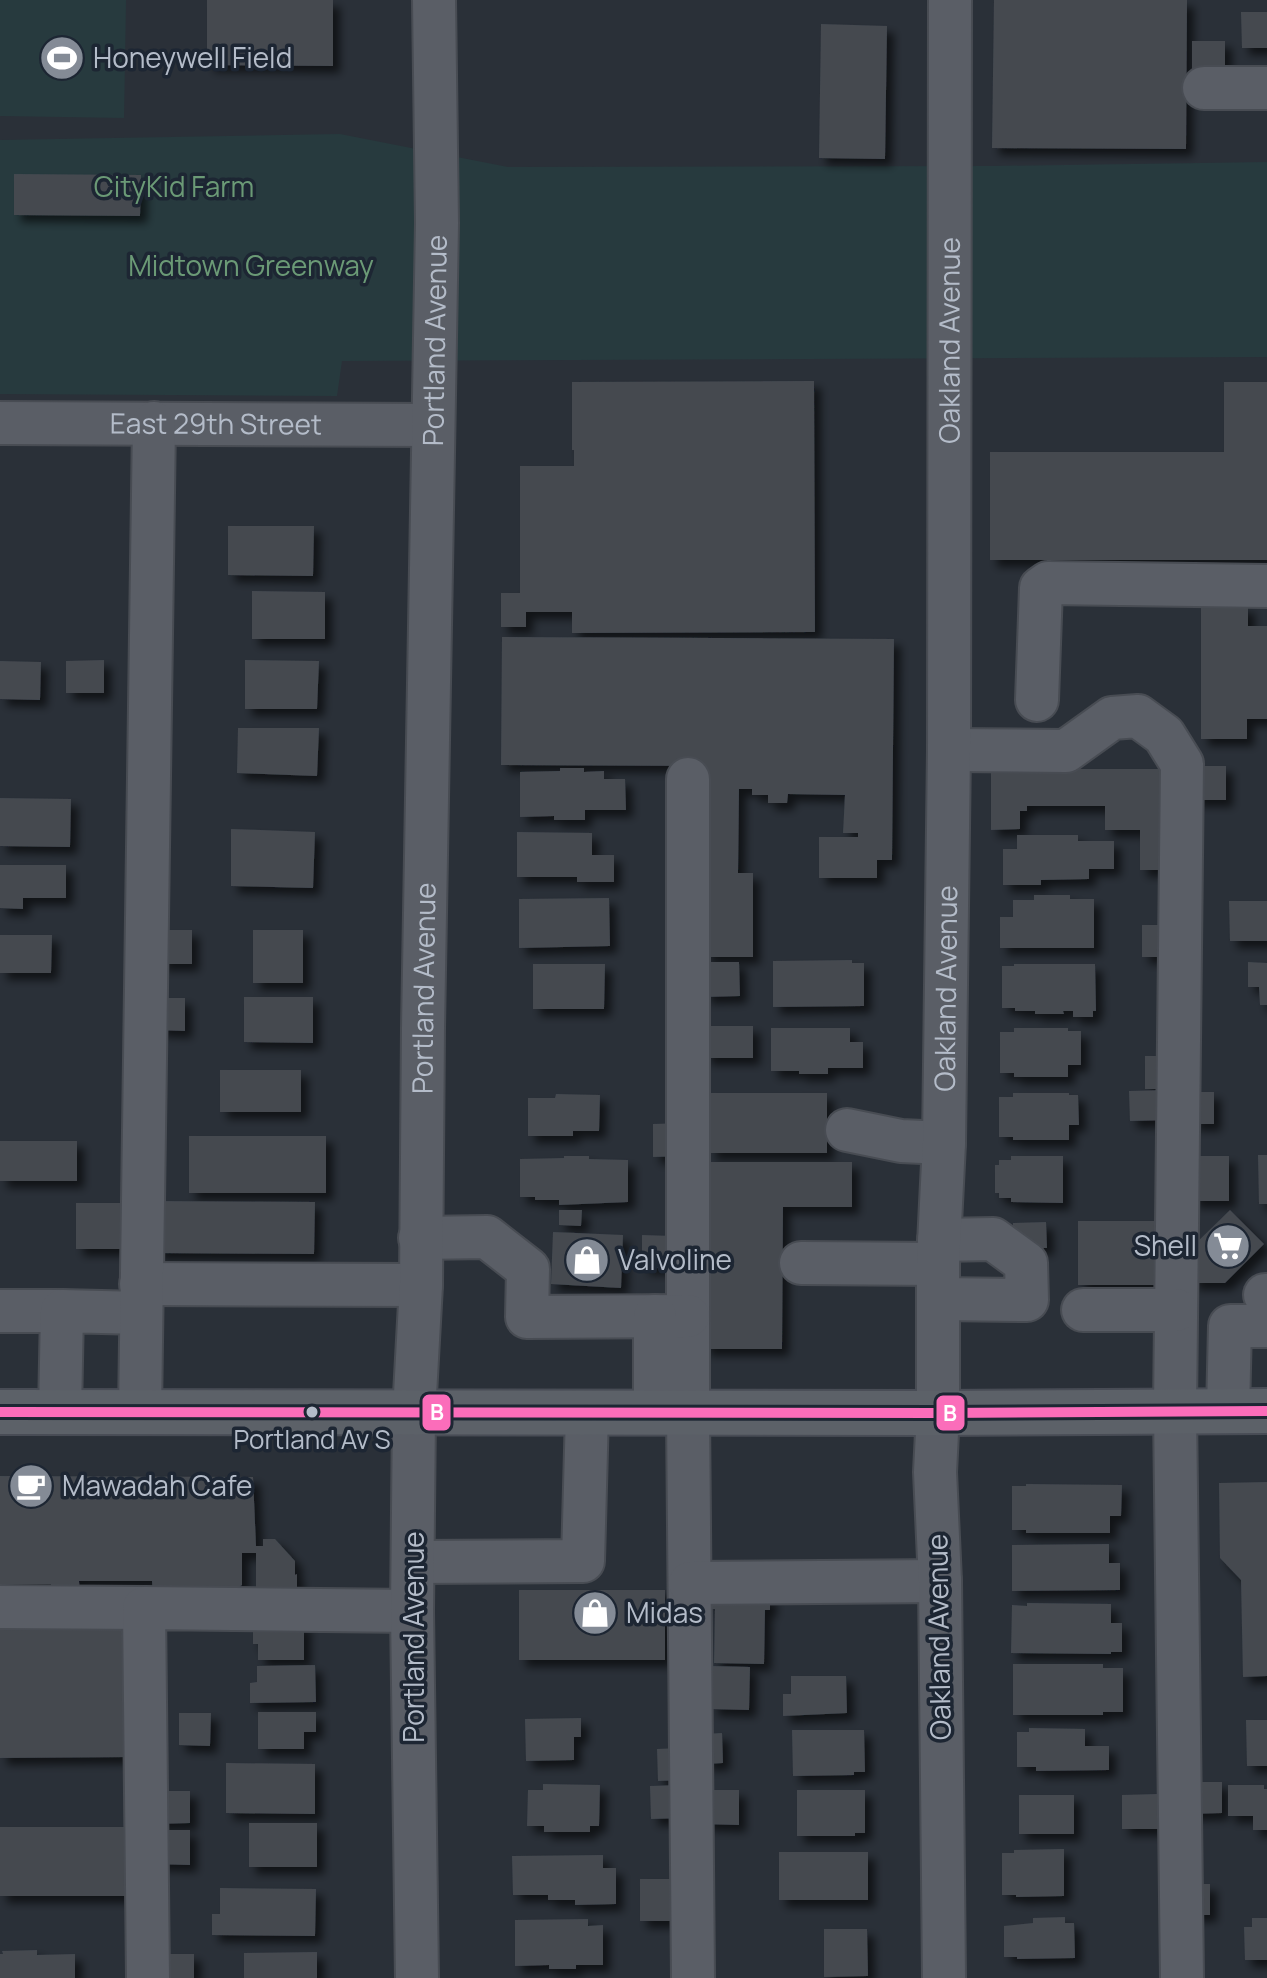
<svg xmlns="http://www.w3.org/2000/svg" width="1267" height="1978" viewBox="0 0 1267 1978" font-family="Manrope,sans-serif">
<style>
.green{fill:#273a3e}
.building{fill:#444950;filter:url(#shadow)}
.lines{fill:none;stroke-linecap:round;stroke-linejoin:round}
.minor-casing{stroke:#484c53;stroke-width:46}
.major-casing{stroke:#484c55;stroke-width:48}
.minor{stroke:#5a5e66;stroke-width:42}
.major{stroke:#5c6168;stroke-width:44}
.bus-1-casing{stroke:#1d2633;stroke-width:16}
.bus-1{stroke:#fb6dba;stroke-width:10}
.bus-dot{fill:#b4bcc9;stroke:#1d2633;stroke-width:3}
.labels{text-anchor:middle;stroke-width:7;stroke-linejoin:round;paint-order:stroke}
.bus-label{font-size:26px;fill:#b4bcc9;stroke:#1d2633}
.poi-label{font-size:28px;fill:#b4bcc9;stroke:#1d2633;text-anchor:start}
.park-label{font-size:28px;fill:#6b9a76;stroke:#1d2633}
.street-label{font-size:28px;fill:#b4bcc9;stroke:#1d2633}
.line-badge{stroke:#1d2633;stroke-width:3}
.badge-label{font-size:22px;text-anchor:middle;font-weight:bold;fill:#fff}
</style>
<defs>
<filter id="shadow"><feDropShadow dx="7" dy="7" stdDeviation="4" flood-color="#0009"/></filter>
</defs>
<rect width="100%" height="100%" fill="#2a3038"/>
<g class="green">
<polygon points="0,0 126,0 124,118 0,116"/>
<polygon points="340,134 508,167 992,166 1267,162 1267,357 342,361 337,396 0,394 0,140"/>
</g>
<g class="building">
<polygon points="207,0 333,0 333,66 207,65"/>
<polygon points="994,0 1187,0 1186,149 992,148"/>
<polygon points="1241,12 1267,12 1267,48 1242,48"/>
<polygon points="821,24 887,26 885,159 819,158"/>
<rect x="1192" y="41" width="33" height="39"/>
<polygon points="14,174 141,175 140,216 14,215"/>
<polygon points="814,381 815,632 572,633 572,612 526,612 526,627 501,627 501,593 520,593 520,466 574,466 574,450 572,450 572,382"/>
<polygon points="1224,382 1267,382 1267,560 990,560 990,452 1224,452"/>
<polygon points="228,526 314,526 313,576 228,575"/>
<polygon points="252,591 325,592 325,639 252,639"/>
<polygon points="1201,606 1248,606 1248,626 1267,626 1267,719 1247,719 1247,739 1201,739"/>
<polygon points="502,637 894,639 892,860 877,860 877,878 819,878 819,837 858,837 858,833 843,833 845,795 788,794 787,803 768,803 768,795 752,795 752,789 739,789 738,873 753,873 753,957 704,957 704,766 501,765"/>
<polygon points="104,660 104,693 66,693 66,661"/>
<polygon points="245,660 319,661 317,709 245,709"/>
<polygon points="0,661 41,662 40,700 0,699"/>
<polygon points="238,728 319,728 317,776 237,773"/>
<rect x="1192" y="766" width="34" height="34"/>
<polygon points="560,768 584,768 584,772 604,771 604,779 625,779 626,810 585,810 585,820 554,820 554,816 520,817 520,772 560,771"/>
<polygon points="991,769 1168,769 1173,870 1140,870 1140,830 1105,830 1105,806 1027,806 1027,811 1020,811 1020,829 991,830"/>
<polygon points="0,798 71,799 70,847 0,846"/>
<polygon points="231,829 315,832 313,888 231,886"/>
<polygon points="517,832 592,833 592,855 614,855 614,882 577,882 577,877 517,877"/>
<polygon points="1017,835 1078,835 1078,841 1114,841 1114,869 1089,869 1089,879 1041,880 1041,885 1003,885 1003,849 1017,849"/>
<polygon points="0,865 66,865 66,898 23,898 23,909 0,908"/>
<polygon points="1034,895 1070,895 1070,899 1094,899 1094,948 1000,948 1000,917 1013,917 1013,900 1034,900"/>
<polygon points="609,898 610,946 519,948 519,899"/>
<polygon points="1229,901 1267,901 1267,941 1230,941"/>
<rect x="1142" y="925" width="30" height="32"/>
<rect x="159" y="930" width="33" height="34"/>
<rect x="253" y="930" width="50" height="53"/>
<polygon points="0,935 52,935 51,973 0,973"/>
<polygon points="852,960 852,963 864,963 864,1006 773,1007 773,961"/>
<polygon points="704,962 739,962 740,996 704,997"/>
<polygon points="1248,962 1267,963 1267,1005 1260,1005 1259,987 1248,987"/>
<polygon points="533,964 605,964 604,1009 533,1009"/>
<polygon points="1014,964 1095,964 1096,1011 1093,1011 1093,1017 1073,1017 1073,1011 1063,1011 1064,1014 1035,1014 1035,1011 1015,1011 1015,1008 1002,1008 1002,966 1014,966"/>
<polygon points="244,997 313,997 313,1043 244,1042"/>
<polygon points="157,998 185,998 185,1031 157,1030"/>
<rect x="704" y="1026" width="49" height="32"/>
<polygon points="771,1028 850,1028 850,1042 863,1042 863,1068 828,1068 828,1074 799,1074 799,1071 771,1071"/>
<polygon points="1014,1028 1068,1028 1068,1031 1081,1031 1081,1065 1068,1065 1068,1077 1014,1077 1014,1073 1000,1073 1000,1032 1014,1032"/>
<rect x="1145" y="1056" width="25" height="33"/>
<rect x="220" y="1070" width="81" height="42"/>
<polygon points="1169,1090 1170,1120 1130,1121 1129,1091"/>
<rect x="1191" y="1092" width="23" height="32"/>
<rect x="709" y="1093" width="118" height="60"/>
<polygon points="1013,1093 1069,1093 1069,1095 1078,1095 1079,1125 1069,1125 1069,1140 1013,1140 1013,1137 999,1137 999,1097 1013,1097"/>
<polygon points="556,1094 600,1095 599,1131 573,1131 573,1136 528,1136 528,1098 555,1098"/>
<polygon points="685,1123 685,1156 653,1157 653,1124"/>
<rect x="189" y="1136" width="137" height="57"/>
<rect x="0" y="1141" width="77" height="40"/>
<polygon points="1258,1155 1267,1155 1267,1204 1259,1204"/>
<polygon points="564,1156 589,1156 589,1159 628,1160 628,1202 559,1205 559,1200 535,1200 535,1197 520,1197 520,1159 564,1158"/>
<polygon points="1011,1156 1063,1156 1063,1203 1011,1202 1011,1198 999,1198 999,1193 995,1193 995,1165 999,1165 999,1160 1011,1160"/>
<rect x="1191" y="1156" width="38" height="45"/>
<polygon points="704,1162 852,1162 852,1207 783,1207 782,1349 703,1349"/>
<polygon points="154,1201 315,1202 314,1254 154,1253"/>
<rect x="76" y="1203" width="57" height="46"/>
<polygon points="559,1210 582,1210 581,1226 559,1225"/>
<polygon points="1230,1210 1264,1244 1225,1283 1191,1283 1191,1248"/>
<rect x="1078" y="1221" width="92" height="64"/>
<polygon points="1046,1222 1047,1248 1013,1248 1013,1223"/>
<polygon points="553,1232 623,1235 621,1288 551,1284"/>
<polygon points="642,1235 673,1236 673,1268 642,1268"/>
<polygon points="0,1476 253,1477 256,1546 263,1546 263,1539 275,1539 295,1561 295,1575 297,1574 297,1597 256,1597 256,1553 242,1553 242,1585 224,1596 153,1596 152,1581 79,1581 80,1595 51,1595 51,1584 0,1584"/>
<polygon points="1267,1482 1267,1676 1243,1677 1241,1580 1220,1558 1219,1483"/>
<polygon points="1026,1484 1122,1485 1121,1516 1110,1516 1110,1533 1026,1533 1026,1530 1012,1530 1012,1486 1026,1486"/>
<polygon points="1109,1544 1109,1563 1120,1563 1120,1590 1012,1591 1012,1545"/>
<rect x="519" y="1590" width="146" height="70"/>
<polygon points="711,1594 770,1595 770,1610 765,1610 764,1664 714,1663 715,1609 710,1609"/>
<polygon points="1027,1603 1111,1604 1111,1623 1122,1623 1122,1652 1111,1652 1111,1654 1011,1653 1012,1605 1027,1606"/>
<polygon points="108,1620 130,1637 132,1757 0,1758 0,1621"/>
<polygon points="304,1622 304,1660 258,1660 258,1644 253,1644 253,1625"/>
<polygon points="1013,1664 1103,1664 1103,1668 1123,1668 1123,1712 1103,1712 1103,1715 1013,1715"/>
<polygon points="315,1665 316,1702 250,1703 250,1683 257,1682 257,1666"/>
<polygon points="711,1666 750,1667 749,1710 711,1709"/>
<polygon points="791,1676 846,1676 847,1713 783,1716 783,1694 791,1694"/>
<polygon points="258,1712 316,1712 316,1732 304,1732 304,1749 258,1749"/>
<polygon points="179,1713 211,1713 210,1746 179,1745"/>
<polygon points="581,1718 581,1737 574,1737 574,1760 526,1761 525,1719"/>
<polygon points="1246,1720 1267,1720 1267,1766 1247,1766"/>
<polygon points="1029,1728 1085,1729 1085,1746 1109,1746 1109,1770 1036,1771 1036,1767 1017,1767 1017,1732 1029,1732"/>
<polygon points="792,1730 864,1730 865,1772 854,1772 854,1775 793,1776"/>
<polygon points="722,1733 723,1763 704,1764 703,1734"/>
<polygon points="680,1748 681,1780 658,1781 657,1749"/>
<polygon points="226,1763 315,1764 315,1814 226,1813"/>
<polygon points="1187,1782 1222,1782 1222,1813 1188,1814"/>
<polygon points="543,1784 600,1785 599,1826 590,1826 590,1832 544,1832 544,1826 527,1826 528,1790 543,1790"/>
<polygon points="682,1785 683,1818 651,1819 650,1786"/>
<polygon points="1228,1785 1264,1785 1264,1789 1267,1789 1267,1830 1253,1830 1253,1816 1228,1816"/>
<polygon points="703,1790 739,1790 739,1825 703,1824"/>
<polygon points="797,1790 865,1790 865,1833 855,1833 855,1836 797,1836"/>
<polygon points="154,1791 190,1791 190,1823 154,1824"/>
<polygon points="1157,1794 1158,1829 1122,1829 1122,1795"/>
<rect x="1019" y="1795" width="55" height="39"/>
<rect x="249" y="1823" width="68" height="44"/>
<rect x="0" y="1827" width="133" height="69"/>
<polygon points="156,1830 190,1830 190,1865 156,1864"/>
<polygon points="1064,1849 1064,1896 1016,1897 1016,1895 1002,1895 1002,1853 1014,1853 1014,1850"/>
<rect x="779" y="1852" width="89" height="48"/>
<polygon points="603,1855 603,1868 616,1868 616,1904 575,1905 575,1900 548,1900 548,1895 513,1895 512,1856"/>
<rect x="640" y="1879" width="38" height="42"/>
<polygon points="1190,1884 1210,1884 1210,1915 1189,1915"/>
<polygon points="220,1888 316,1889 315,1936 212,1935 212,1914 220,1914"/>
<polygon points="1065,1917 1065,1923 1074,1923 1075,1958 1017,1959 1017,1957 1004,1957 1004,1926 1033,1923 1033,1918"/>
<polygon points="1252,1918 1267,1918 1267,1960 1245,1960 1244,1927 1252,1927"/>
<polygon points="588,1919 588,1926 603,1925 603,1965 576,1965 576,1969 549,1969 549,1965 515,1966 515,1920"/>
<polygon points="824,1929 867,1929 868,1976 824,1977"/>
<polygon points="37,1950 37,1955 75,1954 75,1978 0,1978 0,1954 3,1954 2,1951"/>
<polygon points="317,1952 317,1978 244,1978 244,1953"/>
<rect x="158" y="1954" width="36" height="24"/>
</g>
<g class="lines">
<g class="minor-casing">
<g id="minor">
<polyline points="1204,88 1267,88"/>
<path id="s1" d="M 0,423 L 433,425"/>
<polyline points="1037,700 1041,588 1048,583 1267,586"/>
<polyline points="949,750 1066,751 1112,718 1138,716 1164,735 1182,764 1175,1411 1182,1978"/>
<polyline points="688,779 688,1413 693,1978"/>
<polyline points="847,1130 901,1141 944,1143"/>
<polyline points="420,1238 487,1237 528,1269 527,1317 688,1316"/>
<polyline points="801,1263 938,1264"/>
<polyline points="141,1284 421,1285"/>
<polyline points="1265,1295 1267,1295"/>
<polyline points="939,1299 1027,1300 1026,1263 993,1239 939,1240"/>
<polyline points="1083,1310 1176,1310"/>
<polyline points="0,1311 62,1311"/>
<polyline points="655,1316 655,1413"/>
<polyline points="1228,1411 1230,1326 1267,1326"/>
<polyline points="60,1412 62,1311 141,1313"/>
<polyline points="140,1413 154,423"/>
<polyline points="413,1562 583,1561 587,1413"/>
<polyline points="690,1583 940,1581"/>
<polyline points="0,1607 144,1608"/>
<polyline points="148,1978 144,1608 412,1611"/>
<path id="s2" d="M 417,1978 L 412,1611 L 414,1413 L 421,1285 L 423,1028 L 437,223 L 434,0"/>
<path id="s3" d="M 944,1978 L 940,1581 L 935,1472 L 938,1413 L 938,1264 L 944,1143 L 949,750 L 950,0"/>
</g>
</g>
<g class="major-casing">
<polyline id="major" points="0,1412 938,1413 1267,1411"/>
</g>
<use href="#minor" class="minor"/>
<use href="#major" class="major"/>
<g class="bus-1-casing">
<polyline id="bus-1" points="0,1412 938,1413 1267,1411"/>
</g>
<use href="#bus-1" class="bus-1"/>
</g>
<defs>
<g id="stadium-disc" transform="scale(2.3)"><circle r="9.5" fill="#848b96" stroke="#1d2633"/><path d="M0-5a6.5 5 0 1 0 0 10a6.5 5 0 1 0 0-10ZM-3.5-1.8h7v3.6h-7Z" fill="#fff"/></g>
<g id="supermarket-disc" transform="scale(2.3)"><circle r="9.5" fill="#848b96" stroke="#1d2633"/><path d="M-6-5.5h2.5l.6 2H6L4.5 2H-2.5L-4.4-4H-6ZM-1.5 3.2a1.3 1.3 0 1 0 .1 0ZM3 3.2a1.3 1.3 0 1 0 .1 0Z" fill="#fff"/></g>
<g id="shop-disc" transform="scale(2.3)"><circle r="9.5" fill="#848b96" stroke="#1d2633"/><path d="M-5-2.5h2.3a2.7 3.5 0 0 1 5.4 0H5L5.5 6h-11ZM-1.5-2.5h3a1.5 2.3 0 0 0-3 0Z" fill="#fff"/></g>
<g id="cafe-disc" transform="scale(2.3)"><circle r="9.5" fill="#848b96" stroke="#1d2633"/><path d="M-5.5-4.5H6V0H3Q3 3.5 0 3.5H-2.5Q-5.5 3.5-5.5 0ZM3-3.2v2h1.7v-2ZM-6 4.5H4V6H-6Z" fill="#fff"/></g>
</defs>
<g fill-rule="evenodd">
<use href="#stadium-disc" x="62" y="58"/>
<use href="#supermarket-disc" x="1228" y="1246"/>
<use href="#shop-disc" x="587" y="1260"/>
<use href="#cafe-disc" x="31" y="1486"/>
<use href="#shop-disc" x="595" y="1613"/>
</g>
<circle class="bus-dot" cx="312" cy="1412" r="7"/>
<g class="labels">
<g class="bus-label">
<text x="312" y="1449">Portland Av S</text>
</g>
<g class="poi-label">
<text x="93" y="68">Honeywell Field</text>
<text x="1197" y="1256" text-anchor="end">Shell</text>
<text x="618" y="1270">Valvoline</text>
<text x="62" y="1496">Mawadah Cafe</text>
<text x="626" y="1623">Midas</text>
</g>
<g class="park-label">
<text x="174" y="197">CityKid Farm</text>
<text x="251" y="276">Midtown Greenway</text>
</g>
<g class="street-label">
<text dy="10" stroke="none"><textPath href="#s2" startOffset="1638">Portland Avenue</textPath></text>
<text dy="10" stroke="none"><textPath href="#s3" startOffset="1638">Oakland Avenue</textPath></text>
<text dy="10" stroke="none"><textPath href="#s1" startOffset="216">East 29th Street</textPath></text>
<text dy="10" stroke="none"><textPath href="#s2" startOffset="990">Portland Avenue</textPath></text>
<text dy="10" stroke="none"><textPath href="#s3" startOffset="990">Oakland Avenue</textPath></text>
<text transform="translate(414 1637) rotate(-90)" y="10">Portland Avenue</text>
<text transform="translate(939 1637) rotate(-91)" y="10">Oakland Avenue</text>
</g>
</g>
<g class="line-badge">
<rect x="421" y="1393" width="31" height="39" rx="8" fill="#fb6dba"/>
<rect x="935" y="1394" width="31" height="38" rx="8" fill="#fb6dba"/>
</g>
<g class="badge-label">
<text x="437" y="1420">B</text>
<text x="950" y="1421">B</text>
</g>
</svg>
